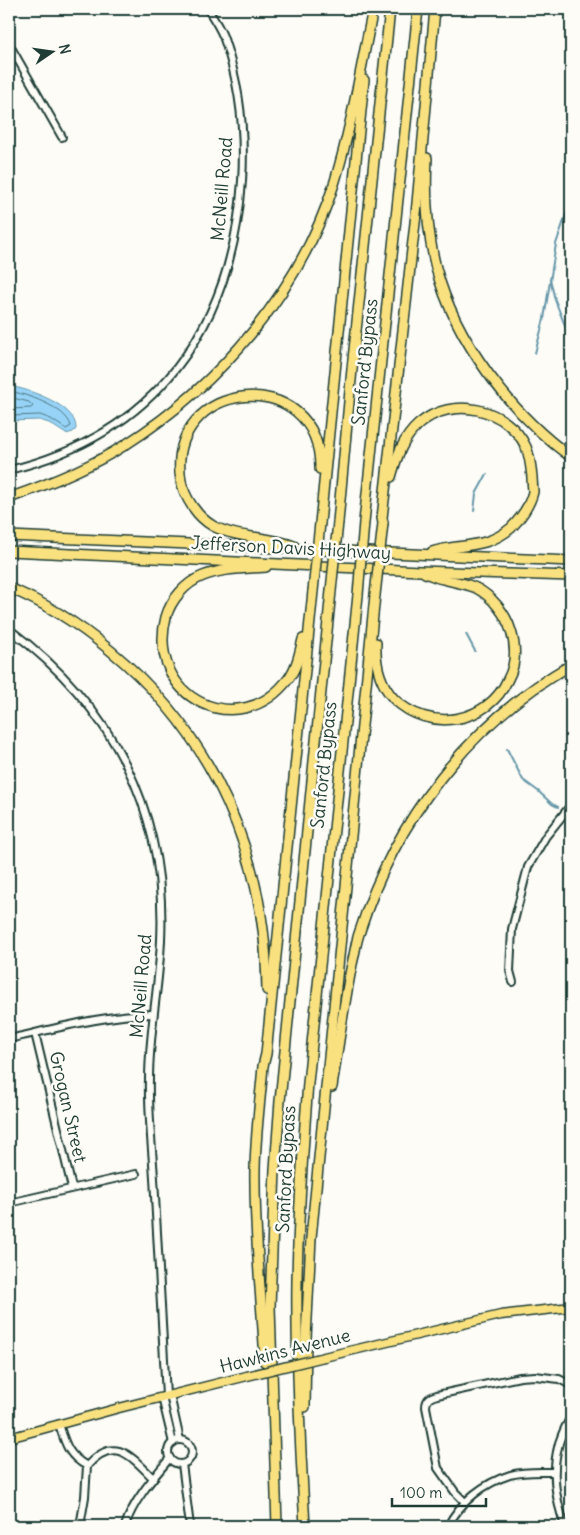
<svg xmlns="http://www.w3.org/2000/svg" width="580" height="1535" viewBox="0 0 580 1535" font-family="Delius,sans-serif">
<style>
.water{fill:#96d3f7;stroke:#6697a9}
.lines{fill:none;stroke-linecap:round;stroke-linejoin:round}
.shore{stroke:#4f7982;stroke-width:1}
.stream{stroke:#6697a9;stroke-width:2}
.minor-casing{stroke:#1f3d34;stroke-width:10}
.major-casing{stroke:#1f3d34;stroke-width:11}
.highway-casing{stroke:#1f3d34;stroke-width:12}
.minor{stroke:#fdfcf7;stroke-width:6}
.major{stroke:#fae180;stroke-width:8}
.highway{stroke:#fae180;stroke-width:9}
.major-bridge-casing{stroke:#1f3d34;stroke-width:11;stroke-linecap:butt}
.highway-bridge-casing{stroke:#1f3d34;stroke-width:12;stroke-linecap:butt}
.major-bridge{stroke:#fae180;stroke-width:8}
.highway-bridge{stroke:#fae180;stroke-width:9}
.labels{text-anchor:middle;stroke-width:5;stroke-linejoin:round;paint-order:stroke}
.street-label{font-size:18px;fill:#1f3d34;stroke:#fdfcf7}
</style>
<rect width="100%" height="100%" fill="#fdfcf7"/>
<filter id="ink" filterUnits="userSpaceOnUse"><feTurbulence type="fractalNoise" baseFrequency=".02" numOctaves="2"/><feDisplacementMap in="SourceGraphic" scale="10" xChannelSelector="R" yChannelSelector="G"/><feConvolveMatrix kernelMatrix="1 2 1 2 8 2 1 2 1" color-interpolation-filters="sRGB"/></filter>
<g filter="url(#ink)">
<path class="water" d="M 9,386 C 28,389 77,405 76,429 L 73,432 L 66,434 L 49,423 L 39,420 L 9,421 Z"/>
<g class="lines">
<g class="shore">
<path d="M 9,391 C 26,394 66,407 71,426 L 66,429 L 51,419 L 40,415 L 9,416"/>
<polyline points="9,397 29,402 33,406 31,408 9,409"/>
</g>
<g class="stream">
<polyline points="550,279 555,300 571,341"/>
<polyline points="535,353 544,319 556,244 571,200"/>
<polyline points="474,511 476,494 487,474"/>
<polyline points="466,634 475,651"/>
<polyline points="507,749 523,780 538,791 552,804 558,807"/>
</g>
<g class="minor-casing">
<g id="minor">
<polyline points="9,44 62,137"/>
<path d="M 9,470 C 156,435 232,328 242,181 C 245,135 240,86 225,42 C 222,30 214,20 208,9"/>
<path d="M 9,629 C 112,706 167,810 161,940 C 159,987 149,1033 149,1079 C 148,1112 152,1145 154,1178 C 158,1251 162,1323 166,1396"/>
<polyline points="513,982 510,971 512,929 528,867 546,836 571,805"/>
<polyline points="35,1033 72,1188"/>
<path d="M 9,1039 C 58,1028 103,1015 153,1014"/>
<polyline points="9,1203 136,1174"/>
<polyline points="170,1395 180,1440"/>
<polyline points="162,1397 173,1443"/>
<path d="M 59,1424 C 65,1443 68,1456 87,1466"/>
<circle cx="180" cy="1452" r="12"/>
<polyline points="182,1464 190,1526"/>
<path d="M 465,1502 L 455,1492 L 438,1468 L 426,1407 C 426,1399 430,1397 437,1395 L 520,1377 L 535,1376 L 559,1379 L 571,1385"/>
<path d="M 80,1526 L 85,1497 L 87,1466 C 114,1435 130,1455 153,1478"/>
<path d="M 125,1526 C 133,1501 153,1478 170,1458"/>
<path d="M 448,1526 C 460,1502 484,1483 510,1475 C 524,1471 539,1472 554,1472"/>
<path d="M 565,1526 C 555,1497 551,1472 559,1443 C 562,1434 565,1425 571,1418"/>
</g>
</g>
<g class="major-casing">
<g id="major">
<polyline points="324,1357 501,1315 571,1307"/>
<polyline points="9,1438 119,1408 247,1376"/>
</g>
</g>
<g class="highway-casing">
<g id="highway">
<path d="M 427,158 C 425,195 427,232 436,268 C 455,340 511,414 571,457"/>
<path d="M 391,477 C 397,456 403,438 419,424 C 452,395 508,408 526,447 C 530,456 531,468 532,477 C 532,482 533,488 533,492 C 530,505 520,519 511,528 C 485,550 460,543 432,552"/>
<path d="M 9,498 C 49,484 89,468 125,445 C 221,384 301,290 335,181 C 351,128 360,73 371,19"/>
<polyline points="338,522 352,369 390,9"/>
<polyline points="364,522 418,9"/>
<polyline points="320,523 364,80"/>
<polyline points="383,523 382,518 416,214 435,9"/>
<polyline points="9,536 571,561"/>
<path d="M 294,546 C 268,536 238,539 213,526 C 197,517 185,498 181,481 C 164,378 321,363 320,469"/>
<polyline points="9,551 420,571 571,576"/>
<path d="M 266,567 C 245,569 223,568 203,576 C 185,583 171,600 166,617 C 145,698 240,744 289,678 C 297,667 300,652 303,639"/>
<path d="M 9,588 C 46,603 81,626 111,651 C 215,737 266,857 267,990"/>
<path d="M 376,643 C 375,663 380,684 394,699 C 429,733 488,724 508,679 C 516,664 516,647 511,631 C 506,614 492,596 476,588 C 466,583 453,582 443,579 C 437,578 431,575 425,573"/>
<path d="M 332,1087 C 338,1046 344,1004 352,964 C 355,953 356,941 360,931 C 395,820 470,722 571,665"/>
<path d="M 265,1362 C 262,1302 255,1243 255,1183 C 254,1144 260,1104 263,1066 L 266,1054 L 313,591"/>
<polyline points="305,1407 306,1339 311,1238 375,595"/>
<polyline points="277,1526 270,1307 275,1169 280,1101 331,591"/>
<path d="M 305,1526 C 300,1444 296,1362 297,1280 C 298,1214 303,1149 308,1083 L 358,595"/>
</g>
</g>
<use href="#minor" class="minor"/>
<use href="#major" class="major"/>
<use href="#highway" class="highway"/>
<g class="major-bridge-casing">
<polyline id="major-bridge" points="247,1376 324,1357"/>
</g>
<g class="highway-bridge-casing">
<g id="highway-bridge">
<polyline points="313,591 320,523"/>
<polyline points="331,591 338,522"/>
<polyline points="358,595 364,522"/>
<polyline points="375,595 383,523"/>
</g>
</g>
<use href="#major-bridge" class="major-bridge"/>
<use href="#highway-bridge" class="highway-bridge"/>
</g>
</g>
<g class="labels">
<g class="street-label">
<text transform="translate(222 189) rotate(-85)" y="6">McNeill Road</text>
<text transform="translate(365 362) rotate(-84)" y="6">Sanford Bypass</text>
<text transform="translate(291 548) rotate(3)" y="6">Jefferson Davis Highway</text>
<text transform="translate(324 765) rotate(-84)" y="6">Sanford Bypass</text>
<text transform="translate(141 986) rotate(-85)" y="6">McNeill Road</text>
<text transform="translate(68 1107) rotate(77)" y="6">Grogan Street</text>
<text transform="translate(286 1169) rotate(-87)" y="6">Sanford Bypass</text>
<text transform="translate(285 1351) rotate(-14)" y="6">Hawkins Avenue</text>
</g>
</g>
<rect width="580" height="1535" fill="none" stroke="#fdfcf7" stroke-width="30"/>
<rect x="15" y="15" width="550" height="1505" fill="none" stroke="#1f3d34" stroke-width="2" filter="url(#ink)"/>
<g transform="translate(52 52) rotate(77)" stroke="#fdfcf7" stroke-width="4" paint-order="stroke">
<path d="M0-4L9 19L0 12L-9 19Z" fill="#1f3d34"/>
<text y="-8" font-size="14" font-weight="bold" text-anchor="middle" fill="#1f3d34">N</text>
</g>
<path d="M392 1498v8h94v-8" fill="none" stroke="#1f3d34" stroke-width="2.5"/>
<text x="400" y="1498" font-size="15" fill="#1f3d34" stroke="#fdfcf7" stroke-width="4" paint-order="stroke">100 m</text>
</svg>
